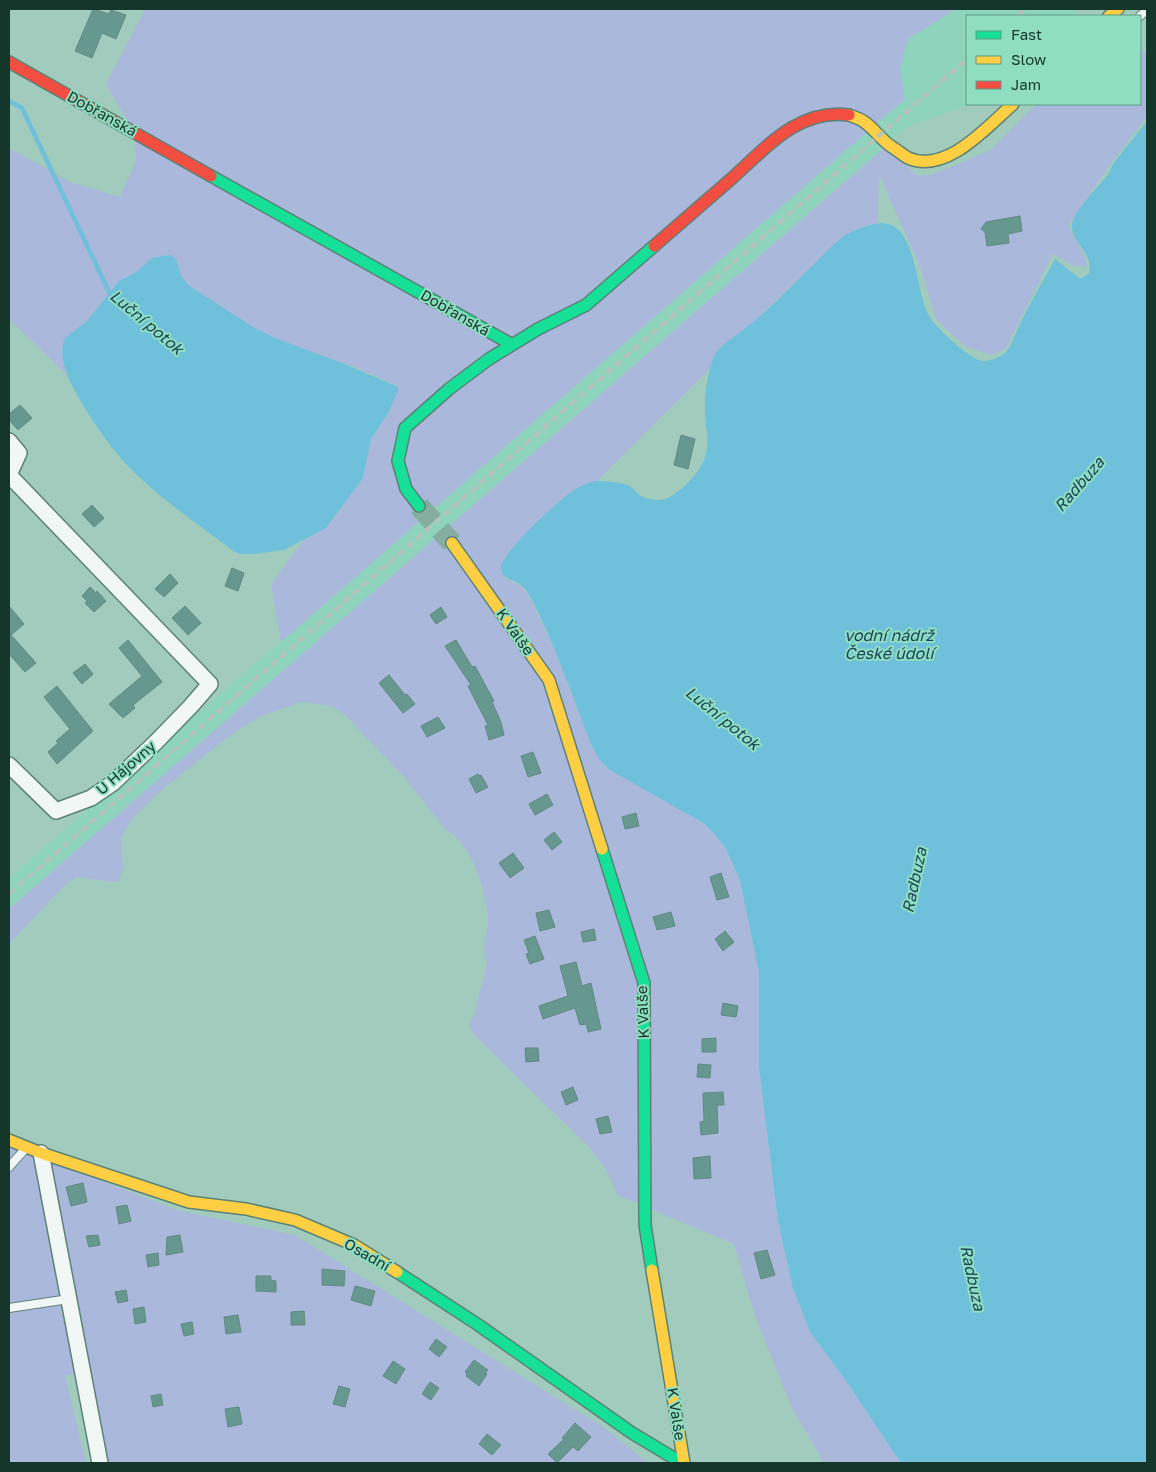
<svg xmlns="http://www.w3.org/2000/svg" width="1156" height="1472" viewBox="0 0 1156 1472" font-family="'Golos Text',sans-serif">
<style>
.built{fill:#8ed3bb}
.green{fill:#aab8dc}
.water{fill:#6fc0da}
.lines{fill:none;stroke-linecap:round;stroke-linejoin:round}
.stream{stroke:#6fc0da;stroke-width:4.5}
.building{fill:#669890;stroke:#618982}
.secondary-tunnel{stroke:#85aea0;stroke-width:21;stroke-dasharray:21 11;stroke-linecap:butt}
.lane-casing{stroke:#5c8277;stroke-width:10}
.street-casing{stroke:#5c8277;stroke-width:18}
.fast-casing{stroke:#5c8277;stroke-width:14}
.slow-casing{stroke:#5c8277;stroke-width:14}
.jam-casing{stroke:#5c8277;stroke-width:14}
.lane{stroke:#f1f7f5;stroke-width:8}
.street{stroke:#f1f7f5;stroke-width:15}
.fast{stroke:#16e098;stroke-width:11}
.slow{stroke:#ffcf43;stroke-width:11}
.jam{stroke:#f24e42;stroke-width:11}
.rail{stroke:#b5c2bd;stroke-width:4;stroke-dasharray:8 4;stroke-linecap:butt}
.labels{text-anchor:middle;stroke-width:4;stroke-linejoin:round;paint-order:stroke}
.street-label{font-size:15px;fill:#15362b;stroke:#8fdec2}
.water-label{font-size:16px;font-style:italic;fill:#1b4558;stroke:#8fdec2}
</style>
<rect width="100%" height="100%" fill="#a1ccbd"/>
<polygon class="built" points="956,9 1081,9 1073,16 967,16 967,104 970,104 907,127 9,909 9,878 904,99 900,69 908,39"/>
<g class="green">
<path d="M 144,9 L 956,9 L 908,39 L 900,69 L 905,99 L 281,642 L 271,584 L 304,540 L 319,532 L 330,523 L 363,478 L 371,439 L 388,413 L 398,391 L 398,387 C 353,362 301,352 255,329 C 231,317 211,299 188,285 L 181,276 L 176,259 L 152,258 L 138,271 L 119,281 L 87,321 L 64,342 L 63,362 L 67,375 L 9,319 L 9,148 L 70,182 L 120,197 L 136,161 L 134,132 L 106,84 L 145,10 Z"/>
<path d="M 1140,51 L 1147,51 L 1147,116 L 1109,166 L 1068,226 L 1086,258 L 1087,267 L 1073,266 L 1053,254 L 1006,348 L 992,355 L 966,347 L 936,319 L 921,269 L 879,174 L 878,223 L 854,231 L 833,246 L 756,320 L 718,349 L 711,368 L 597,481 L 587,483 L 539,520 L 503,560 L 504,578 L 522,586 L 528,594 L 554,648 L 592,746 L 605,766 L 705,824 L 717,837 L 726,849 L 740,880 L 759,972 L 759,1067 L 778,1221 L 793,1288 L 810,1332 L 845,1379 L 901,1463 L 824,1463 L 791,1406 L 755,1316 L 734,1244 L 617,1195 L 607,1171 L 590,1148 L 473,1034 L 469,1024 L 475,1013 L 487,961 C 481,948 488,933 488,919 C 486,891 472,843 446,830 L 404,777 L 345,715 L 332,706 L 301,702 L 259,717 L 228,737 L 158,793 L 133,818 L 121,838 L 123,868 L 119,881 L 113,882 L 76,877 L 64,886 L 9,944 L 9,909 L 884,148 L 917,175 L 931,175 L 991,150 L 1037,104 L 1140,104 Z"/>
<polygon points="9,1145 177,1210 295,1235 606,1429 648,1463 94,1463 83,1373 65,1375 86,1463 9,1463 9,1382 14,1381 9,1381"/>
</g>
<g class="water">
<path d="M 1147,121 L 1147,1463 L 901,1463 L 845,1379 L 810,1332 L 793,1288 L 778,1221 L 759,1067 L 759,972 L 740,880 L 726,849 L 717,837 L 705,824 L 610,770 L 600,760 L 592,746 C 573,699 557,649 534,604 C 530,597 527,589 521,585 C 511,578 501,580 501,566 C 507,548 558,500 576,489 C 582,485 589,482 596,481 C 605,481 619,482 628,485 C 632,487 635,491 638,494 C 648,501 662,502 672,496 C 688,485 706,467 707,446 C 708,434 705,422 705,410 C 704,393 708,373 714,357 C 719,345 733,338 743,330 C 767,312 788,290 809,269 C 821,258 832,245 845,235 C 854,230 865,226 875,224 C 919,214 914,296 931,319 C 939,330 970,360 983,361 C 990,362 1003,356 1007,351 C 1013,343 1016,331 1021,322 C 1031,301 1044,280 1055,259 L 1079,278 L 1082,278 L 1089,273 C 1094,251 1070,243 1072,224 C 1074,212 1098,186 1106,177 C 1110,172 1112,165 1116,160 C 1126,147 1137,134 1147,121 Z"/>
<path d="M 170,255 L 176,259 L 181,276 L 188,285 L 256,329 L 280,340 L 345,364 L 398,387 L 398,391 L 388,413 L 371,439 L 363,478 L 326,528 L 284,550 L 254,554 L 241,554 L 235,552 C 200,526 162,500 131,469 C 111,450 72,394 65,368 C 62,359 61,347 65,338 L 87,321 L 119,281 L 138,271 L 152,258 Z"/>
</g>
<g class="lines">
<polyline class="stream" points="9,101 22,108 109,292 113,295"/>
</g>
<g class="building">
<polygon points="93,9 109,14 111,10 126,15 116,39 102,33 92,58 75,51"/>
<polygon points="1020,216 1022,231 1008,234 1009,243 987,246 985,232 981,229 986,222"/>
<polygon points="20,405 32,418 18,430 9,420 9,414"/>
<polygon points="681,435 695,439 688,469 674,465"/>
<polygon points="92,505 104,518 94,527 82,514"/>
<polygon points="232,568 244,573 238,591 225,586"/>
<polygon points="170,574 178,583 164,597 155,589"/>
<polygon points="90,587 96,593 97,591 106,601 94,612 85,603 87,601 82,596"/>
<polygon points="9,606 24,624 11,635 36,663 25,672 9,654"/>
<polygon points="185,606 201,623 188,635 172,618"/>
<polygon points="441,607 447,617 436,624 430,615"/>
<polygon points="128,640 162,682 133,705 135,708 123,718 109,704 142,676 119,648"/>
<polygon points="456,640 472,667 475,666 494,701 492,702 501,722 504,735 489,740 485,726 488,725 468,686 471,685 445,646"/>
<polygon points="85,664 93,674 82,684 73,673"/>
<polygon points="389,675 405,695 407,694 415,704 403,713 379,683"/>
<polygon points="57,686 93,731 57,764 48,752 58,743 56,741 70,729 44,697"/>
<polygon points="438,717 445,728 427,737 421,726"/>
<polygon points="533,752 541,773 528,777 521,756"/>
<polygon points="478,774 479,776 481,775 488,787 476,793 469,779"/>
<polygon points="547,794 553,805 535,815 529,804"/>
<polygon points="636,813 639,826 625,829 622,817"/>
<polygon points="554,832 562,842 552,850 544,840"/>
<polygon points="513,853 524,868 510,878 499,863"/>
<polygon points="721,873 729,897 717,900 710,877"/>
<polygon points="549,910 555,927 540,931 536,913"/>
<polygon points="671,912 675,926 657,930 653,917"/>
<polygon points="594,929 596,940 583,942 581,932"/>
<polygon points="725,931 734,942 723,951 715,939"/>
<polygon points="535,936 544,959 530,964 526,954 529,953 524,940"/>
<polygon points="576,962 582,986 591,983 601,1029 588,1032 586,1024 580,1025 575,1008 543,1019 539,1006 568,996 560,966"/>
<polygon points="723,1003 738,1006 736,1017 721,1015"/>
<polygon points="716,1038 716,1052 702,1052 702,1039"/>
<polygon points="525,1048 538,1048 539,1061 526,1062"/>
<polygon points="698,1064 711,1065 710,1078 697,1077"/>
<polygon points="573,1087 578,1100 566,1105 561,1092"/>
<polygon points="723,1092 724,1105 717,1105 718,1133 701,1135 700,1122 704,1121 703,1093"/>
<polygon points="608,1116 612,1132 600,1134 596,1119"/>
<polygon points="710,1156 711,1178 694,1179 693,1158"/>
<polygon points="83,1183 87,1202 71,1206 66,1187"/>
<polygon points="127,1205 131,1221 119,1224 116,1207"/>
<polygon points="98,1235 100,1245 89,1247 86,1236"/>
<polygon points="180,1235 183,1252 166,1255 167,1237"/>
<polygon points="767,1250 775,1275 761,1279 754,1253"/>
<polygon points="158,1253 159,1265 148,1267 146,1255"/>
<polygon points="322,1269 345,1271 344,1286 322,1285"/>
<polygon points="256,1276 271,1276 271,1280 276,1281 276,1292 256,1291"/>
<polygon points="355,1286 375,1291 371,1306 351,1300"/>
<polygon points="126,1290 128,1301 118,1303 115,1292"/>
<polygon points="144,1307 146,1322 135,1324 133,1309"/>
<polygon points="304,1311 305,1325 291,1325 291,1312"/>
<polygon points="238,1315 241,1332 226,1334 224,1317"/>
<polygon points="192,1322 194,1334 184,1336 181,1324"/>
<polygon points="436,1339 447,1347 439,1357 429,1349"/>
<polygon points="474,1360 488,1370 485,1373 487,1374 479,1386 466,1376 467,1374 465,1372"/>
<polygon points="393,1361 405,1369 396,1384 383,1376"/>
<polygon points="430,1382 439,1388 431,1400 422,1394"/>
<polygon points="339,1386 350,1389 345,1407 333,1404"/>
<polygon points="161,1394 163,1405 153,1407 151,1396"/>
<polygon points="239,1407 242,1424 228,1427 225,1409"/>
<polygon points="575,1423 591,1437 578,1451 573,1447 557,1463 548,1454 564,1439 562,1438"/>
<polygon points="487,1434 501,1445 492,1455 479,1444"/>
</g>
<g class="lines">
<polyline class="secondary-tunnel" points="419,506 452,543"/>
<g class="lane-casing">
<g id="lane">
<polyline points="1140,16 1147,10"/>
<polyline points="9,1167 26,1148"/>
<polyline points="9,1308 69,1299"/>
</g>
</g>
<g class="street-casing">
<g id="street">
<polyline points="9,441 19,453 9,475 210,684 191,706 156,742 113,783 91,798 56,811 9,765"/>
<polyline points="41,1153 100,1463"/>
</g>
</g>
<g class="fast-casing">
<g id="fast">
<polyline points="211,176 511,344"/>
<polyline points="419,506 406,489 398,461 405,428 449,389 489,359 538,329 586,305 654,246"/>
<polyline points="602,849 644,983 645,1225 652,1270"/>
<polyline points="397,1272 477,1324 632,1433 682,1463"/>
</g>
</g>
<g class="slow-casing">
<g id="slow">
<polyline points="1109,16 1118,9"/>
<path d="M 849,115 C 853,117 859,118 863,121 C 874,128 881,140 892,147 C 897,150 903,155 908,158 C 946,175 988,126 1013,104"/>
<polyline points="452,543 549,680 602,849"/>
<polyline points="9,1140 41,1153 189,1202 246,1209 295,1220 354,1245 397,1272"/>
<polyline points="652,1270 684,1463"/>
</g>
</g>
<g class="jam-casing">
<g id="jam">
<polyline points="9,62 211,176"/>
<path d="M 654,246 C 679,224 705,202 730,180 C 764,150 797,108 849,115"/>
</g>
</g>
<use href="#lane" class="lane"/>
<use href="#street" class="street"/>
<use href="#fast" class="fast"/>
<use href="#slow" class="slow"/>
<use href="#jam" class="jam"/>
<g class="rail">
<polyline points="1017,16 1025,9"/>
<polyline points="9,894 967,59"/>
</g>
</g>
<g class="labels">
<g class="street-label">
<text transform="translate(102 114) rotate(29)" y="5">Dobřanská</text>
<text transform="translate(455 313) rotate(30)" y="5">Dobřanská</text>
<text transform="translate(515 632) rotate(55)" y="5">K Valše</text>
<text transform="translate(126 768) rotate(-41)" y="5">U Hájovny</text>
<text transform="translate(643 1012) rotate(-92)" y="5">K Valše</text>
<text transform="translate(367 1255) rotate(30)" y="5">Osadní</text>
<text transform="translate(676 1414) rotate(81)" y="5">K Valše</text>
</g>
<g class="water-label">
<text transform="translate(147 322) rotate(40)" y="6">Luční potok</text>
<text transform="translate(1079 484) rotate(-49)" y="6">Radbuza</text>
<text x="889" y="641">vodní nádrž<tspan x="889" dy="18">České údolí</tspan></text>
<text transform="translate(723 718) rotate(39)" y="6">Luční potok</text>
<text transform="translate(914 880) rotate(-78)" y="6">Radbuza</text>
<text transform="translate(973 1278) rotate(78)" y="6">Radbuza</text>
</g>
</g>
<rect width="1156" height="1472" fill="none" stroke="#15362b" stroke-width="20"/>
<rect x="966" y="15" width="175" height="90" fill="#8fdec2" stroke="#5e9b86"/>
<rect x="976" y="31" width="25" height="8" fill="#16e098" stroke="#5e9b86"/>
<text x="1011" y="40" font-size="15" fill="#15362b">Fast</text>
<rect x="976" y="56" width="25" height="8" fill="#ffcf43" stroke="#5e9b86"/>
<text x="1011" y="65" font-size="15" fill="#15362b">Slow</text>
<rect x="976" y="81" width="25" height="8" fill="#f24e42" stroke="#5e9b86"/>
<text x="1011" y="90" font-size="15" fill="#15362b">Jam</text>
</svg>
